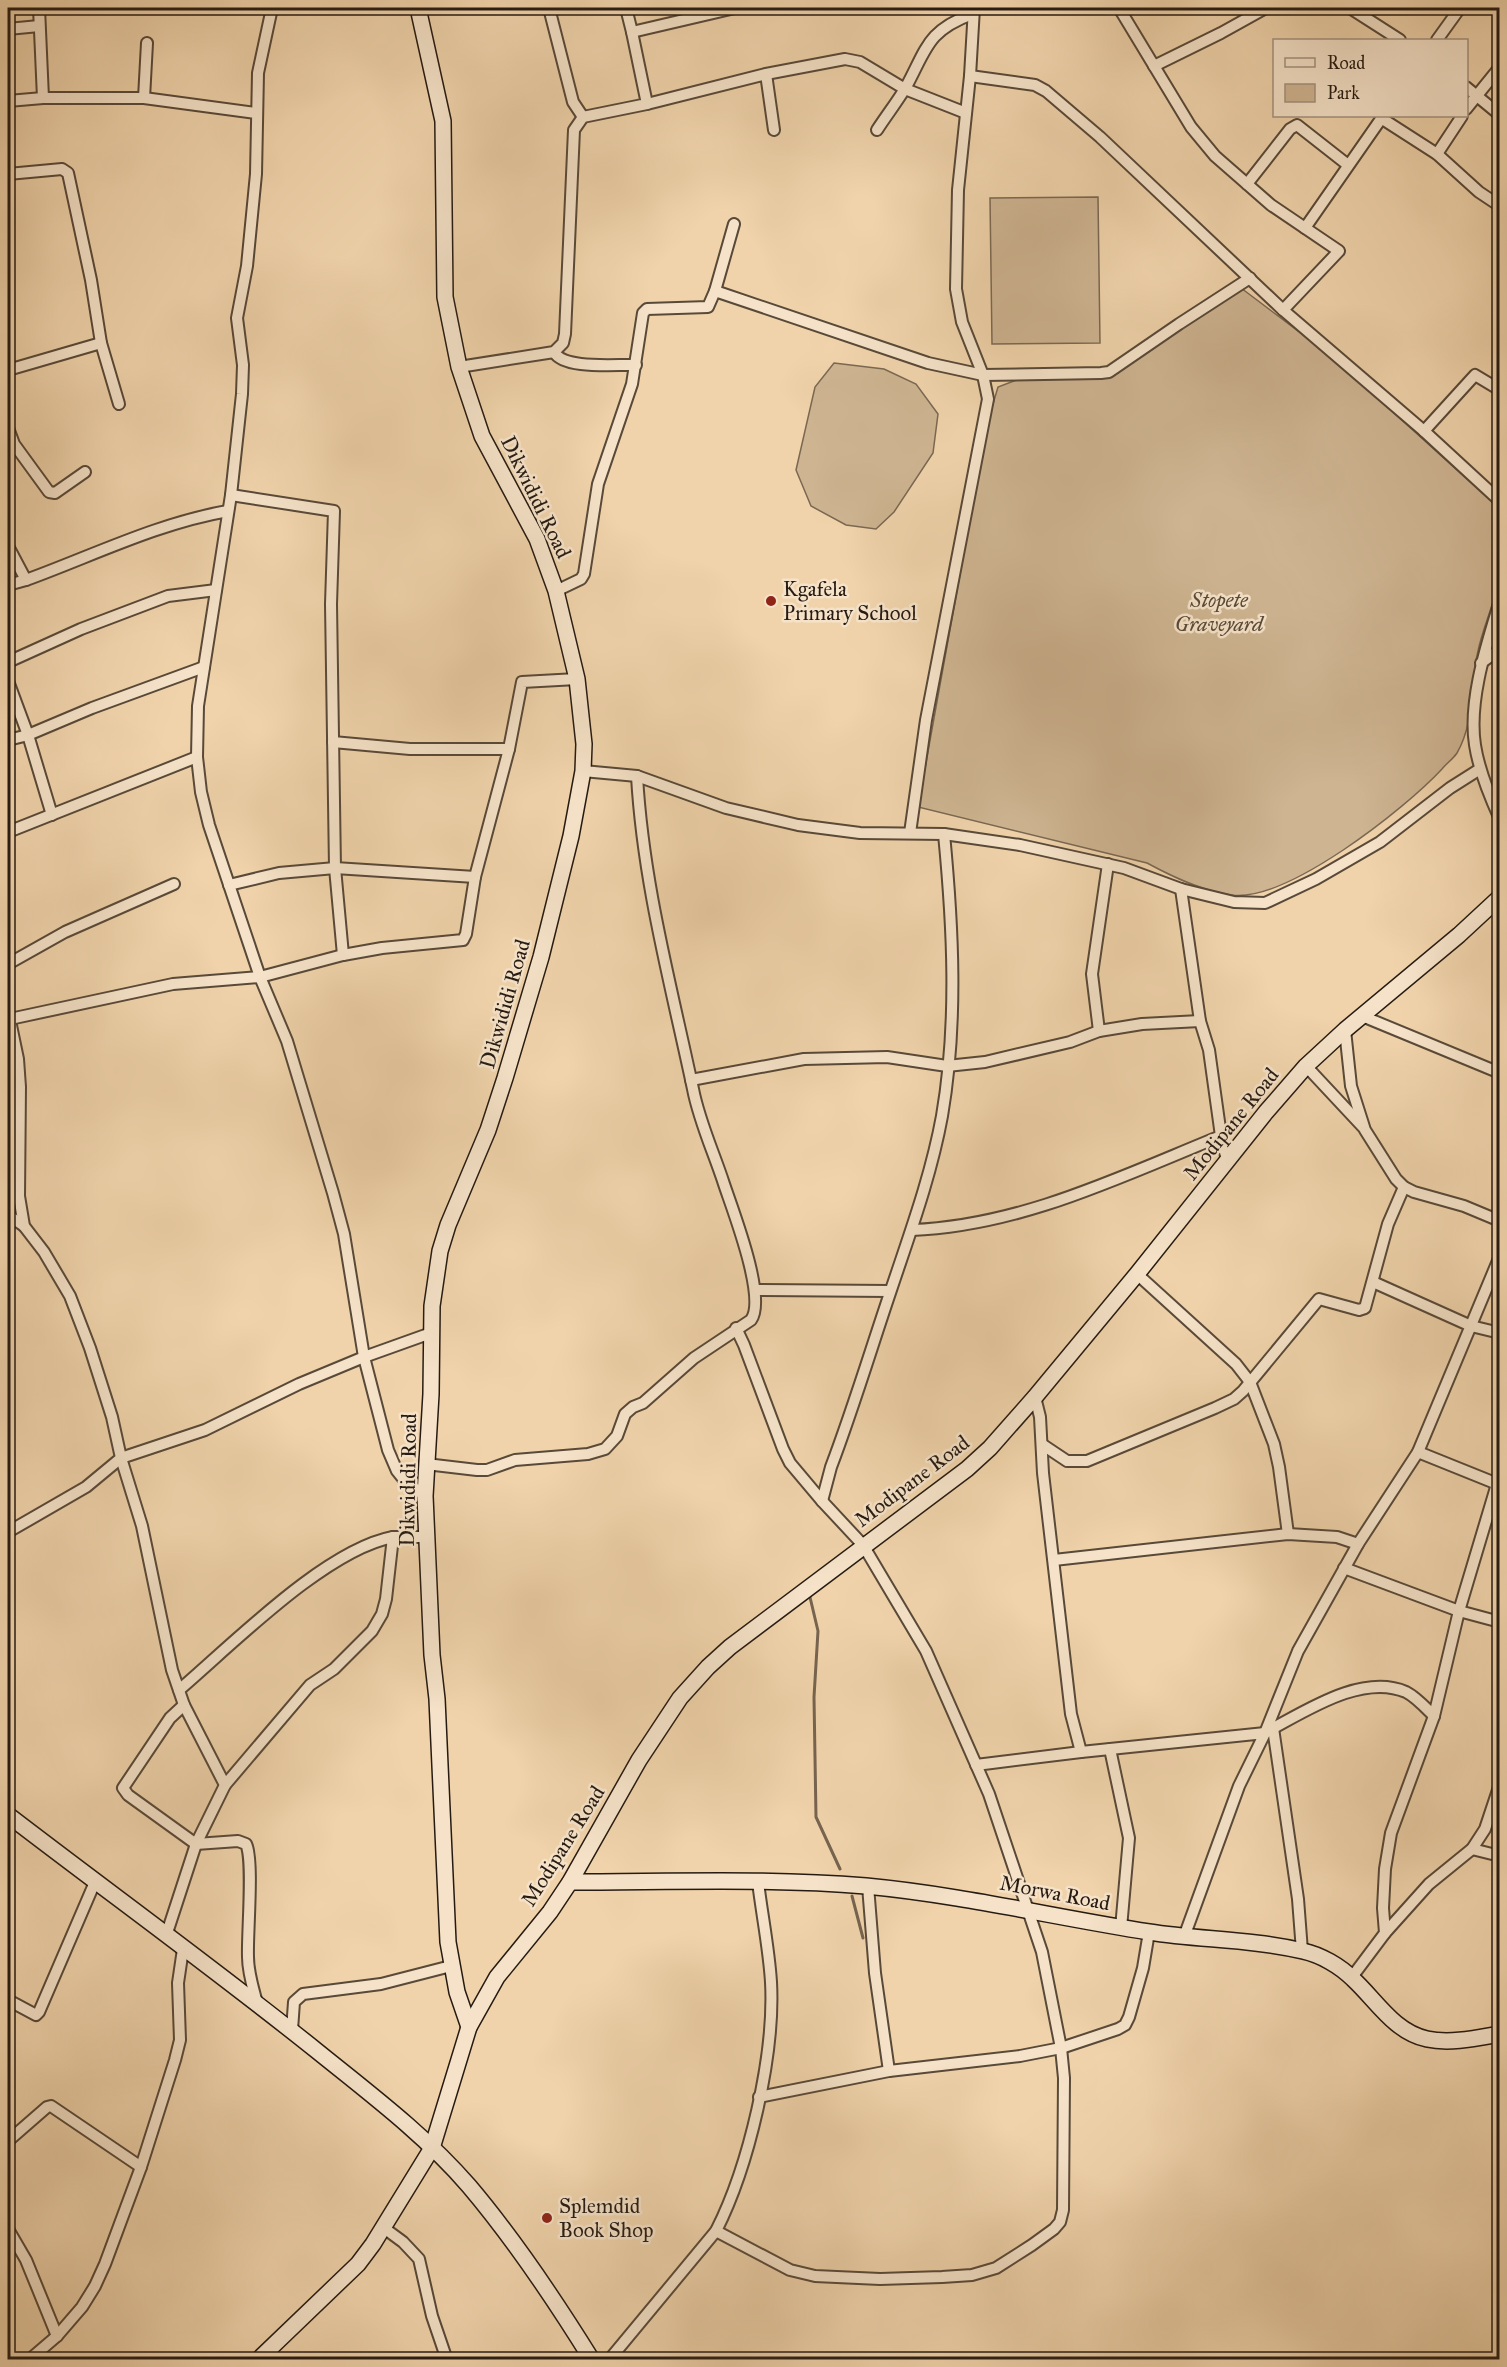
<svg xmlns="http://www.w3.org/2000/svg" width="1507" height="2367" viewBox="0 0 1507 2367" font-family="'IM FELL Great Primer',serif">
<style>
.green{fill:#ceb491;stroke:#7a6852;stroke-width:1.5}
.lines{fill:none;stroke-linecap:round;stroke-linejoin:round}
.stream{stroke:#76644f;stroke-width:3}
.street-casing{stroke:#584938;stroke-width:14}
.secondary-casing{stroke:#261b12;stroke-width:18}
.street{stroke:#f5e2c8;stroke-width:10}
.secondary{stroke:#f5e2c8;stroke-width:15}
.poi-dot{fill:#8f2418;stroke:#f5e2c8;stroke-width:2}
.labels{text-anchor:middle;stroke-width:5;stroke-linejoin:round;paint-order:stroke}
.street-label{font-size:21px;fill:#261b12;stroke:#f5e2c8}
.poi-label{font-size:21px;fill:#261b12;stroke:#f5e2c8;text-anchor:start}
.park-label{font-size:21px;font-style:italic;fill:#584938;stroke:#f5e2c8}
</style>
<rect width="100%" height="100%" fill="#f0d3ab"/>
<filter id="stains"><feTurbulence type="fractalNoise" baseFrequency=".00333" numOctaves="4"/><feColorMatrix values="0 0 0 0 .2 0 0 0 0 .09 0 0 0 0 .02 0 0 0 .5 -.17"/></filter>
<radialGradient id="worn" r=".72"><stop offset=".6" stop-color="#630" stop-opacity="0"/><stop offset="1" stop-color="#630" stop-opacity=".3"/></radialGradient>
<g class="green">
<polygon points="1098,197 1100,343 992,344 990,198"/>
<path d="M 1241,288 L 1331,356 L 1499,508 C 1499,530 1503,555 1499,576 C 1496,601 1483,626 1478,651 C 1470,684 1475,722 1457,753 C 1453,759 1446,764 1442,769 C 1405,809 1286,903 1231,895 C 1202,891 1173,877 1147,863 L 918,807 L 971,513 L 990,414 L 998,387 L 1019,379 L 1112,375 Z"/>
<polygon points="834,363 884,369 916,384 938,414 933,453 894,512 876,529 846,525 811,506 796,470 815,387"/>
</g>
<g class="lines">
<g class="stream">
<polyline points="809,1593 818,1631 814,1697 816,1817 840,1869"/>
<polyline points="852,1896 863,1938"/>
</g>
<g class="street-casing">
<g id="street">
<polyline points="39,8 43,98"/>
<polyline points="272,8 258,73 256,174 247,266 237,318 243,365 242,394 231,495 198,706 197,757 201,792 209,825 260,977 287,1041 333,1193 344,1234 364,1357 388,1450 397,1471 405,1481 425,1496"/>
<polyline points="549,8 573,102 583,117"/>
<polyline points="626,8 632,32"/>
<polyline points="1119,8 1191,127 1215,156 1271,205 1339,251 1283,310"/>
<polyline points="1350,8 1400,40"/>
<polyline points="8,29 39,26"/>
<polyline points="1437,40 1460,8"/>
<polyline points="1154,66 1221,33 1266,8"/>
<polyline points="766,74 774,130"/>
<polyline points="970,76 1035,85 1046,91 1100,137 1283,310 1424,431 1500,501"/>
<polyline points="1466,87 1500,115"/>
<polyline points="144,98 147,43"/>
<polyline points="8,101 43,98 144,98 256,113"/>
<polyline points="647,104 766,74 845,59 860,62 905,89 966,113"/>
<polyline points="1466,109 1500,67"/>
<polyline points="1381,118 1437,154 1479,192 1500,206"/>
<path d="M 877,130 C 886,116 897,102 906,87 C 927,48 927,31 972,14"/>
<polyline points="1437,154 1462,116"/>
<polyline points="8,174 62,169 68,173 91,280 101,343 8,370"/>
<polyline points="1247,184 1290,129 1297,125 1348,165"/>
<polyline points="1305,228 1383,116"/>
<polyline points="715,291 928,363 983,375 1101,373 1109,372 1179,324 1250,278"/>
<polyline points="101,343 119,404"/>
<path d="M 554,352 C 564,370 617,364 636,365"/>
<polyline points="459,367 554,352 563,343 565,334 574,130 583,117 647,104 632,32 735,8"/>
<polyline points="8,428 14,444 49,492 55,493 85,472"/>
<polyline points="1424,431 1475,375 1500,390"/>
<polyline points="231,495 334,511 331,604 335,868 343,955"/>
<path d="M 8,546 L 26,580 C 92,556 158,523 228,511"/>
<polyline points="8,585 26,580"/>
<polyline points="556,591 581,579 584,574 598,484 632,384 643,313 647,309 708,307 715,291 734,224"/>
<path d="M 1500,601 C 1487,644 1468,700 1475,745 C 1479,771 1489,795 1500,819"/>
<polyline points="8,662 81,629 168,596 216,590"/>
<polyline points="1481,663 1500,649"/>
<polyline points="8,681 28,735 52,815"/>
<polyline points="8,740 28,735 92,708 204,667"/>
<polyline points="333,742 410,749 509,749"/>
<polyline points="583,771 637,776 726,808 798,825 860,833 944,834 1020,845 1124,868 1181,889 1234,902 1265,903 1316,879 1380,842 1450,788 1480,769"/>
<polyline points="8,832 197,757"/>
<polyline points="910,833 926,720 988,399 983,375 962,322 956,289 958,190 970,76 974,8"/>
<polyline points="229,885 279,873 335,868 475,877"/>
<polyline points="1181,889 1200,1021 1209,1050 1221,1136 1227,1160"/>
<polyline points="8,964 65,932 174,884"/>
<polyline points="8,1011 18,1059 20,1087 19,1196 24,1226 44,1252 70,1296 90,1348 112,1417 121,1458 86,1487 8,1532"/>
<polyline points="1362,1016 1500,1073"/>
<polyline points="10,1019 173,984 260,977 343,955 382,948 463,940 466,934 475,877 509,749 522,682 577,679"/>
<polyline points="1345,1030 1351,1086 1365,1130 1396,1179 1404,1187 1414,1192 1464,1206 1500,1221"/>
<polyline points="1099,1031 1092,974 1108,864"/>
<polyline points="1306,1066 1363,1127"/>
<polyline points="691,1080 804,1059 887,1057 947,1066 985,1062 1070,1042 1099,1031 1142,1024 1200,1021"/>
<polyline points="8,1215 24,1226"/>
<path d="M 912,1230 C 1021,1226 1122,1176 1221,1136"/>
<polyline points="1137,1274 1236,1364 1250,1382 1274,1444 1279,1467 1288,1534"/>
<polyline points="1373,1282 1471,1326 1500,1333"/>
<polyline points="755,1290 890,1291"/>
<polyline points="1035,1397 1040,1417 1043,1473 1071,1714 1081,1752"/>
<polyline points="1043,1445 1067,1461 1087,1461 1215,1408 1234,1399 1243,1391 1319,1299 1359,1310 1365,1308 1388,1224 1404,1187"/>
<polyline points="1418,1452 1500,1485"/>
<path d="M 426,1464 L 477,1470 L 487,1470 L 515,1460 L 588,1454 L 605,1449 L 617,1436 L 625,1414 L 633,1407 L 643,1403 L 694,1358 L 751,1320 C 767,1298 733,1211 724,1184 C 714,1153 699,1121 693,1089 C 671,985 643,883 637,776"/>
<path d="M 822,1501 L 831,1467 C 853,1409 871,1349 891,1290 C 910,1233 931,1176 942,1116 C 958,1023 953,927 944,834"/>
<polyline points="393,1537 427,1537"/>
<polyline points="1054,1560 1288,1534 1337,1537 1358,1544"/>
<polyline points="1344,1568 1459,1611 1497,1484"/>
<path d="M 179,1690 C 233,1644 325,1550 393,1537 L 386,1599 L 382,1614 L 372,1631 L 334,1669 L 310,1685 L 225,1785"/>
<path d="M 184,1705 L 170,1718 L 123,1788 L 128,1795 L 196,1844 L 238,1841 L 246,1844 C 254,1860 247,1934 248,1957 C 248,1973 253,1988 257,2003"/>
<polyline points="1273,1728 1298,1899 1302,1951"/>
<path d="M 1268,1731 C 1306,1711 1362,1673 1406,1692 C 1416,1697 1426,1708 1434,1716"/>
<polyline points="1265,1733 1298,1651 1358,1544 1418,1452 1500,1256"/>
<polyline points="1110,1749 1129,1838 1121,1928"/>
<polyline points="976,1765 1081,1752 1265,1733 1239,1786 1184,1937"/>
<polyline points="1472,1849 1500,1856"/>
<polyline points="868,1886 875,1973 889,2071"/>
<polyline points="1385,1933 1429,1884 1472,1849 1485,1829 1500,1784"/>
<polyline points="166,1936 196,1844 225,1785 184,1705 172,1670 142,1526 121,1458 205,1430 299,1384 364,1357 431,1333"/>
<polyline points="1352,1977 1385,1933 1383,1908 1385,1869 1391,1833 1434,1716 1459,1611 1500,1622"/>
<polyline points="8,2000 36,2015 39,2012 95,1882"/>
<polyline points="292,2030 294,2002 303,1994 381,1984 451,1966"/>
<polyline points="759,2097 889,2071 1020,2056 1061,2048 1118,2029 1125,2025 1129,2017 1143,1968 1149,1932"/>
<polyline points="8,2141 47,2107 51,2106 141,2167"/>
<polyline points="384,2228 403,2242 419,2259 432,2316 447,2360"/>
<polyline points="8,2229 26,2260 57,2336"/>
<polyline points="716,2231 790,2270 815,2276 880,2279 942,2277 972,2275 996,2268 1032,2245 1054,2229 1060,2222 1063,2210 1064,2078 1061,2048 1042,1952 989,1794 926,1651 863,1545 822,1501 790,1463 783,1449 744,1345 736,1328"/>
<polyline points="29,2360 57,2336 82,2307 95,2286 105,2264 141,2167 175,2060 180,2040 178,1983 183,1949"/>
<path d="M 609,2360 L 716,2231 C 749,2166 775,2055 771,1982 C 769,1949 762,1915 758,1882"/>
</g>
</g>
<g class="secondary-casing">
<g id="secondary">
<polyline points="418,8 443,121 445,297 459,367 482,436 537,539 556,591 577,679 584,744 583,771 571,836 541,957 505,1078 488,1130 448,1225 440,1251 432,1306 431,1394 425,1496 432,1655 437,1699 448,1942 457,1992 469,2027"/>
<path d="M 8,1815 C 111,1894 216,1970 317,2051 C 369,2093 425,2135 469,2186 C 513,2238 556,2302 592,2360"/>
<path d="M 570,1882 C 668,1882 768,1878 866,1886 C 961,1895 1054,1917 1149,1932 C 1200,1940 1252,1939 1303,1951 C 1321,1955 1340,1966 1353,1979 C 1376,2000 1394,2032 1427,2039 C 1450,2044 1477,2038 1500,2034"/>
<polyline points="258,2360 358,2264 373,2244 432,2148 469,2027 497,1977 550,1912 570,1882 639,1760 680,1698 708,1667 730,1647 967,1469 990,1448 1035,1397 1137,1274 1266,1112 1306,1066 1345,1030 1459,935 1500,897"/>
</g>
</g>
<use href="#street" class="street"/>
<use href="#secondary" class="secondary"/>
</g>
<g class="poi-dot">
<circle cx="771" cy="601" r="6"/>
<circle cx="547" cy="2218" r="6"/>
</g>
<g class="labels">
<g class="street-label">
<text transform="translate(536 497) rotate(64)" y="7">Dikwididi Road</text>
<text transform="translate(505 1004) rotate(-74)" y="7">Dikwididi Road</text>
<text transform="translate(1231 1124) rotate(-51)" y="7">Modipane Road</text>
<text transform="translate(408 1480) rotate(-89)" y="7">Dikwididi Road</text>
<text transform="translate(912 1481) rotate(-37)" y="7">Modipane Road</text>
<text transform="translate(563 1846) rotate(-58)" y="7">Modipane Road</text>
<text transform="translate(1055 1893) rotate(11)" y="7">Morwa Road</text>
</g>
<g class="poi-label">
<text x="783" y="596">Kgafela<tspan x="783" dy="24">Primary School</tspan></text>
<text x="559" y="2213">Splemdid<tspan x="559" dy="24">Book Shop</tspan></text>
</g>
<g class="park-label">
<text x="1219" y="607">Stopete<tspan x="1219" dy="24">Graveyard</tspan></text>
</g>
</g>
<rect width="1507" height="2367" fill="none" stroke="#f0d3ab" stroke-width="30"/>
<rect x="9" y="9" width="1489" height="2349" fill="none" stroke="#261b12" stroke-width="3"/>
<rect x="15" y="15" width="1477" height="2337" fill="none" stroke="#261b12" stroke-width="1.5"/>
<rect x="1273" y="39" width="195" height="78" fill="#f5e2c8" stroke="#a2927f" stroke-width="1.5"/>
<rect x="1285" y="58" width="30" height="9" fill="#f5e2c8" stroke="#a2927f" stroke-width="1.5"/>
<text x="1327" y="69" font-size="18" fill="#261b12">Road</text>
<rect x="1285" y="84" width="30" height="18" fill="#ceb491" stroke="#a2927f" stroke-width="1.5"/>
<text x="1327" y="99" font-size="18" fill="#261b12">Park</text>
<rect width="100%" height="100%" filter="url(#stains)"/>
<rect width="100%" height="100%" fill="url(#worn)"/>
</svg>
